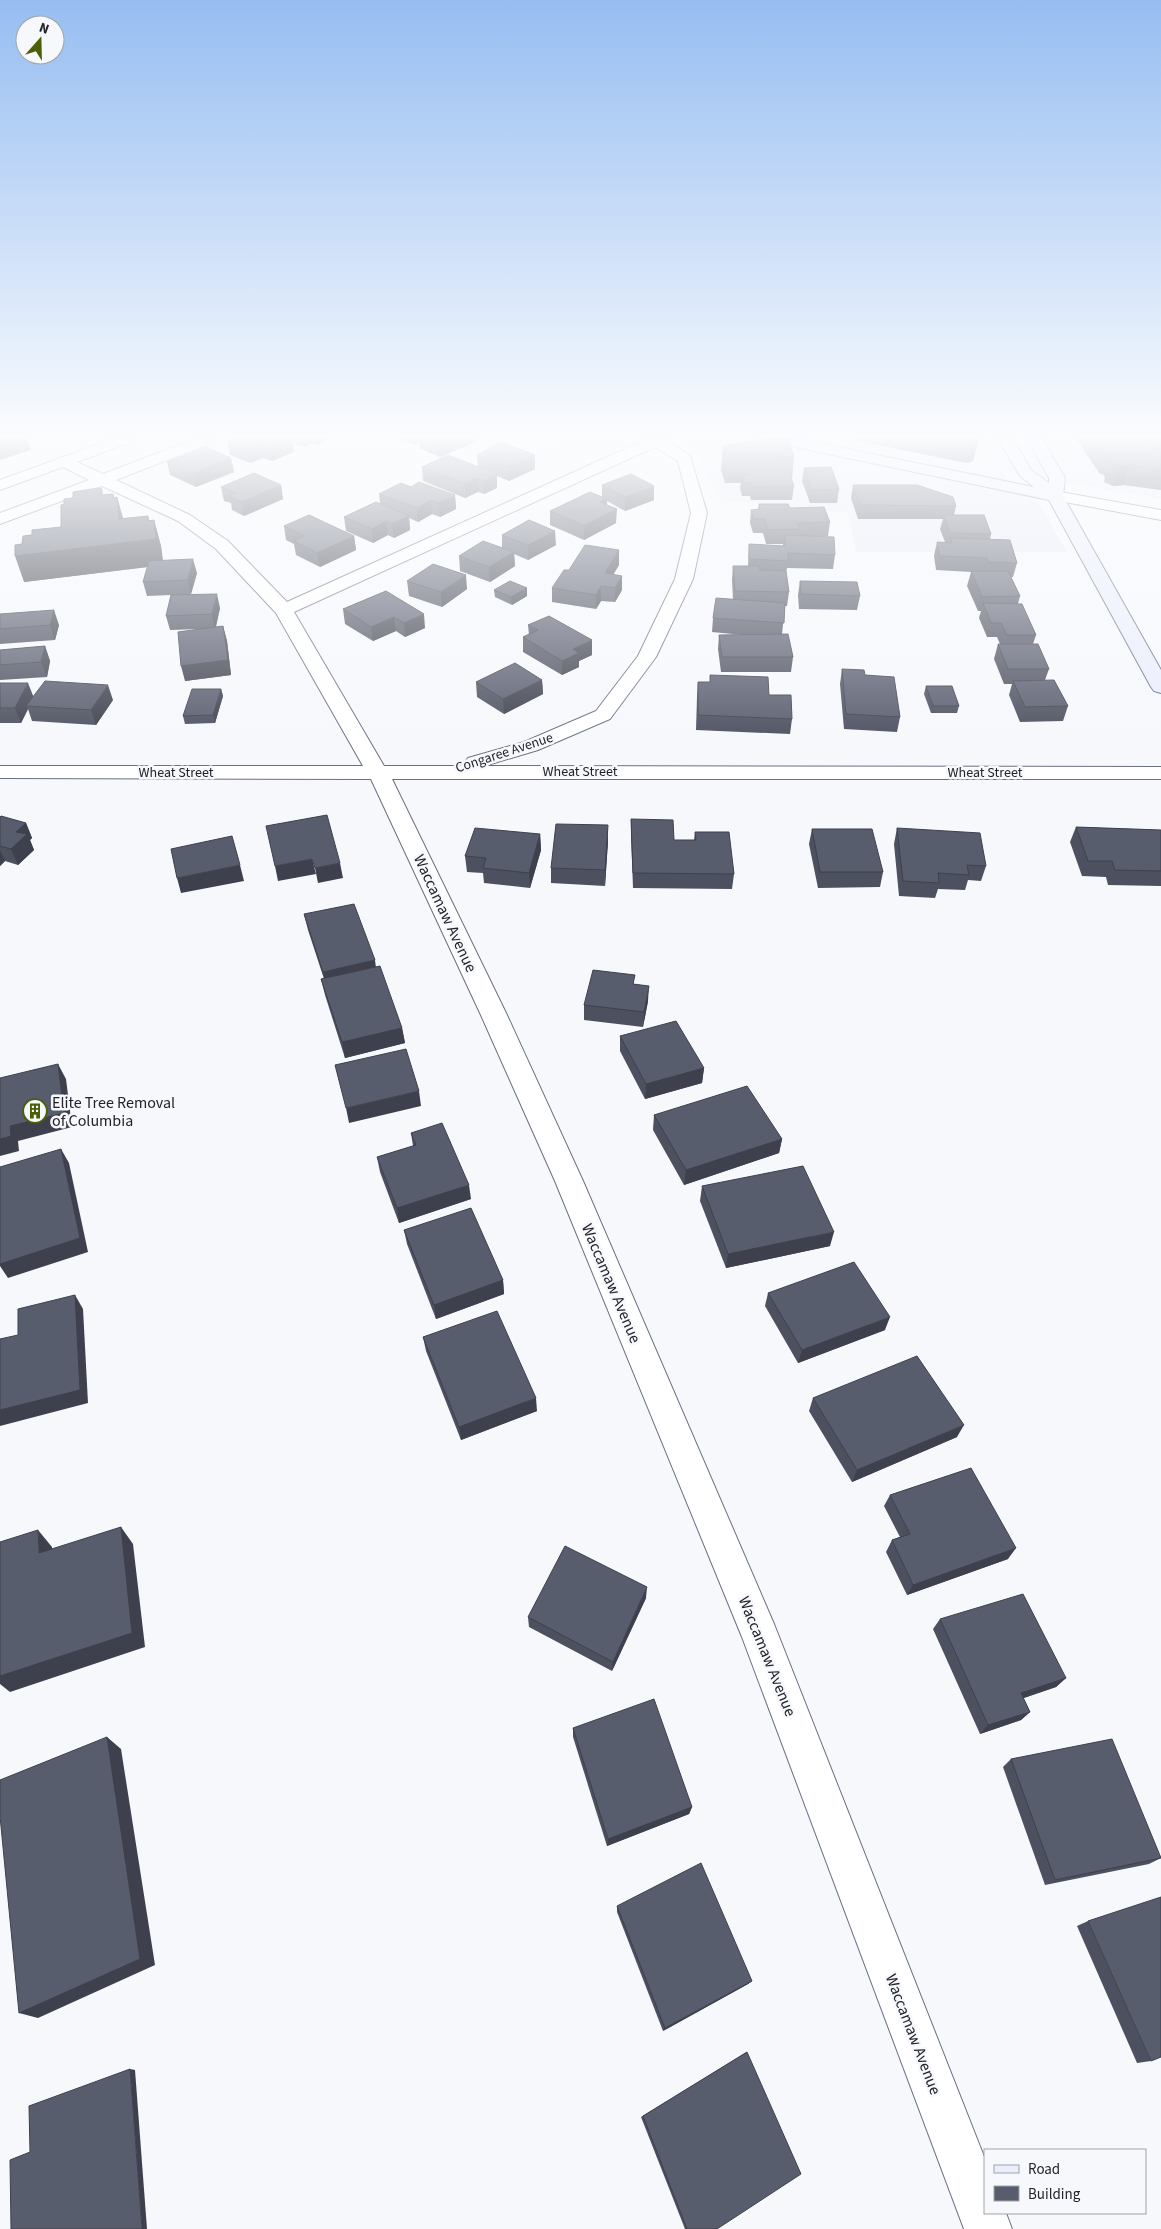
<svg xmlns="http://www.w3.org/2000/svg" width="1161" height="2229" viewBox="0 0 1161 2229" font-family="'Source Sans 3',sans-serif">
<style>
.built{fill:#e8ebf6}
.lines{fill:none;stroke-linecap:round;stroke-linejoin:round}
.minor-casing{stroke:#6a6f80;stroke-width:2}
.tertiary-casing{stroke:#6a6f80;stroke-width:2}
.secondary-casing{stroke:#6a6f80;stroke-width:2}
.minor{fill:#fff;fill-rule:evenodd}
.tertiary{fill:#fff;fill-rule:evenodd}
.secondary{fill:#eaeefd;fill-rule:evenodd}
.wall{fill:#4c505f}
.shaded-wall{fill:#3e414d}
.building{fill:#585d6e;stroke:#3e414d}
.labels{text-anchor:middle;stroke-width:5;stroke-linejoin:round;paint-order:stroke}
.far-street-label{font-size:14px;fill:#22242b;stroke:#f6f8fc}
.street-label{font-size:16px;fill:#22242b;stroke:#f6f8fc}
.poi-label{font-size:16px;fill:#22242b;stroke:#f6f8fc;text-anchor:start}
</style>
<rect width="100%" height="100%" fill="#f6f8fc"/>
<g class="built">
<polygon points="552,439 639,439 600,457"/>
<polygon points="680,439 1161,439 1161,499 999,470 1041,507 1067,552 856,552 848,513 721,500 688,441"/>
</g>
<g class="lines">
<g class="minor-casing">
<path id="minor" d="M 112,439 L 133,439 L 131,442 L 77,462 L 103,474 L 195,439 L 216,439 L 214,442 L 116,480 L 190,515 L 228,541 L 287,602 L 647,439 L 666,439 L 690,456 L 707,513 L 693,579 L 656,657 L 610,719 L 538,750 L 484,766 L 1161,767 L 1161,779 L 392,779 L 506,1013 L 583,1181 L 774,1624 L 985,2159 L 985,2213 L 1006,2213 L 1012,2229 L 964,2229 L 742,1637 L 555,1181 L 480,1013 L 371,779 L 0,778 L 0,766 L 363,766 L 276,613 L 216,549 L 178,521 L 102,486 L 0,524 L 0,513 L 89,480 L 63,467 L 0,490 L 0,480 ZM 655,447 L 678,461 L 691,513 L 675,579 L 638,656 L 596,711 L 524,742 L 468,758 L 465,762 L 467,766 L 384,766 L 294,612 Z"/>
</g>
<g class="tertiary-casing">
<polygon id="tertiary" points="1055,491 1161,510 1161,520 1049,499 1047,496"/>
</g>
<g class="secondary-casing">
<polygon id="secondary" points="769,439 798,439 1034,487 1020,476 998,439 1013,439 1031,470 1049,483 1049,478 1027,439 1042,439 1065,478 1063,496 1161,670 1161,693 1154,691 1151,687 1049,500 776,443"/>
</g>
<use href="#minor" class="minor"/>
<use href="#tertiary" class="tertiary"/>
<use href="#secondary" class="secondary"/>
</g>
<g class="wall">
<polygon points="234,439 329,439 317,445 312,443 305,447 292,443 294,452 272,461 263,458 250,463 230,455 227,442"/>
<polygon points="398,439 475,439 475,442 440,457 420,449 420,442 415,445"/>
<polygon points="854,439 977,439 978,442 973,461 966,463 854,440"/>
<polygon points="1076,439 1161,439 1161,490 1123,485 1113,486 1104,482 1105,478 1103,474 1100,474"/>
<polygon points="723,446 794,457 792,480 794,486 792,500 751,500 750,496 742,496 740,488 741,483 725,483 721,470"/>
<polygon points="477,455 535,469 509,481 497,476 497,488 484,494 478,492 465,498 423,481 422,467 478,467"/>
<polygon points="231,458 234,472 196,487 170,475 167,462"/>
<polygon points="804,468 839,489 837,503 810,503 802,481"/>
<polygon points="281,485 283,499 244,516 232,510 231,503 224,501 221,487"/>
<polygon points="602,485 654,500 625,511 607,501 607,505 616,523 584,540 550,525 550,511 602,497"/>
<polygon points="853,485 956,506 954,515 991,534 990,540 1017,563 1013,577 1011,577 1020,596 1018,604 1036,635 1033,644 1049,669 1045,680 1068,706 1063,721 1020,722 1009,695 1012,684 1004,684 994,659 998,644 1000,644 997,637 987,637 979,618 981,611 978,611 967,586 971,572 936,570 934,556 937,542 945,542 940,529 943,519 858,519 851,498"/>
<polygon points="411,487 455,495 456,509 440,517 432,514 418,522 409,518 410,530 394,538 388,535 373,543 346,531 344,517 380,504 379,494"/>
<polygon points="113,494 114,497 117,497 123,518 149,521 154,520 161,546 163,560 197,573 191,594 220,608 216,627 223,626 227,641 231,675 185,681 201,629 170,630 166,616 171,595 147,596 143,582 148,567 24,582 22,544 32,535 61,527 103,495"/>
<polygon points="759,504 790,508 830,522 828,536 818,536 835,555 833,569 787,568 786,574 789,592 787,606 785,606 782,634 793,657 791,672 721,672 718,649 719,635 743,635 712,632 713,618 733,599 732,580 733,566 748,566 749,544 783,546 783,544 766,544 763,533 753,533 750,523 751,510 758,509"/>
<polygon points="284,526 354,536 356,550 320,567 296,555 294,544 286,540"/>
<polygon points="502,535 556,545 528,560 514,554 515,566 490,582 460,571 459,556 502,548"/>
<polygon points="619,550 619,565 613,575 622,576 622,590 615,602 601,601 596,609 552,602 552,588 569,570"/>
<polygon points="407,581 467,589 442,607 409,596"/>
<polygon points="800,581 860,596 857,610 799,609 798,595"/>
<polygon points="527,588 527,596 512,605 495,597 494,590"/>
<polygon points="386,591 425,628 405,637 396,631 373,641 345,624 343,609"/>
<polygon points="0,614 59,625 55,640 0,644"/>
<polygon points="528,625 592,655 579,661 579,667 562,675 523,652 523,637 529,635"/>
<polygon points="45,646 50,661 47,677 0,680 0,650"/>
<polygon points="842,669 900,717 897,732 844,729 840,684"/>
<polygon points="542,680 543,694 504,714 477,697 476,682"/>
<polygon points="698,682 769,695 792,719 790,734 696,730 697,697"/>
<polygon points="0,683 33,697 113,700 96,725 32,721 28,709 21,723 0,723"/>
<polygon points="926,686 959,706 957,713 931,713 924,694"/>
<polygon points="221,689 223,696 215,723 185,724 183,716"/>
<polygon points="0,817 26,823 32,838 30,840 34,850 18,865 5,861 0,866"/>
<polygon points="631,819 674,840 694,840 695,832 734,874 732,889 633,888 631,835"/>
<polygon points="1076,827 1161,830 1161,886 1108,885 1106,877 1082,876 1070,842"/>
<polygon points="897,828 986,866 981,881 968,880 965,890 938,889 935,898 899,896 894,844"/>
<polygon points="812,829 883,872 880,887 818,888 809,844"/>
<polygon points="540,834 541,850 530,888 484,883 483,873 467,872 465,856"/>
<polygon points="608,841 605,886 551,883 551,868"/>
<polygon points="304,914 376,967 402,1028 405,1043 345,1058 325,995 321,979 324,979 308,930"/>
<polygon points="635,984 648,1001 643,1027 584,1020 584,1005"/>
<polygon points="620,1036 704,1068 702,1083 645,1099 620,1051"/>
<polygon points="654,1115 782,1139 779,1153 684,1185 653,1130"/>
<polygon points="411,1133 471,1199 399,1223 380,1172 377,1157 413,1146"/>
<polygon points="702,1186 830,1246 726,1268 700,1201"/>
<polygon points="404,1230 503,1280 504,1294 436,1319 407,1244"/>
<polygon points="768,1293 885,1330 798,1363 765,1306"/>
<polygon points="423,1337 537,1411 461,1440 426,1351"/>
<polygon points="813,1398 957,1437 852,1482 809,1411"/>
<polygon points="890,1495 1008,1559 907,1595 886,1552 892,1540 900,1537 884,1506"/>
<polygon points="646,1598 612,1671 529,1627 528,1617"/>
<polygon points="940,1619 1066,1678 1056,1687 1023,1698 1030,1712 1021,1720 980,1734 933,1629"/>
<polygon points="573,1728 692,1807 689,1814 607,1846 573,1737"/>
<polygon points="1011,1759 1161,1858 1149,1864 1045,1885 1003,1767"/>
<polygon points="617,1906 752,1981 748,1984 663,2031 617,1912"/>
<polygon points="1088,1921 1151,2061 1137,2063 1077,1926"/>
<polygon points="747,2052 717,2229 685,2229 641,2117"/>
</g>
<g class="shaded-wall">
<polygon points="19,439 27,439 31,450 0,460 0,445"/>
<polygon points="291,439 294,452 272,461 270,448"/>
<polygon points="303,439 311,439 312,443 305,447"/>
<polygon points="317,439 329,439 317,445"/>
<polygon points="415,439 419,439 420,442 415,445"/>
<polygon points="450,439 475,439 475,442 440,457 439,444"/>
<polygon points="978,442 973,461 966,463 971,444"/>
<polygon points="261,444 263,458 250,463 248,450"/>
<polygon points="535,455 535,469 509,481 508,467"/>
<polygon points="231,458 234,472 196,487 192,474"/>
<polygon points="1129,465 1123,485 1113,486 1120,466"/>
<polygon points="497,474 497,488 484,494 483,481"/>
<polygon points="477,478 478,492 465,498 465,484"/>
<polygon points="281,485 283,499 244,516 241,502"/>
<polygon points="654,486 654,500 625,511 625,497"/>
<polygon points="113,494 118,514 117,497 124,523 148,521 148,516 154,539 154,520 161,546 163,565 24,582 15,556 113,498"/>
<polygon points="455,495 456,509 440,517 439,503"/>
<polygon points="607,499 607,513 600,502"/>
<polygon points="431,500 432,514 418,522 417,508"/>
<polygon points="617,509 616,523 584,540 584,526"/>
<polygon points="409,516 410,530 394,538 392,524"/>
<polygon points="386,521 388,535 373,543 372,529"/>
<polygon points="555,531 556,545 528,560 528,545"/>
<polygon points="354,536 356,550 320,567 317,553"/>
<polygon points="619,550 619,565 605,588 605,573"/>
<polygon points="514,552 515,566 490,582 489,567"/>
<polygon points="193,559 197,573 191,594 188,580"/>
<polygon points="466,575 467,589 442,607 441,592"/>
<polygon points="622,576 622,590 615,602 615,588"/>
<polygon points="601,586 601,601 596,609 596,595"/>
<polygon points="527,588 527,596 512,605 511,597"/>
<polygon points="217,594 220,608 215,629 212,614"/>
<polygon points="54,610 59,625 55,640 50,625"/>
<polygon points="424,614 425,628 405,637 404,623"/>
<polygon points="394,617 396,631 373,641 371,627"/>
<polygon points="223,626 227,641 231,675 185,681 181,666"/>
<polygon points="592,640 592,655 579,661 579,667 562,675 562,661 573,649"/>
<polygon points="45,646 50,661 47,677 41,662"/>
<polygon points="542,680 543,694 504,714 503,699"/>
<polygon points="28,683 34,698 26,706 28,709 21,723 15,708"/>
<polygon points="108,685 113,700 96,725 91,710"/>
<polygon points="221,689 223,696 215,723 213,715"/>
<polygon points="26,823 32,838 30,840 34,850 18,865 11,849 16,832"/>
<polygon points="608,825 608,841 605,886 605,870"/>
<polygon points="540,834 541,850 530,888 529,873"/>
<polygon points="0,850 5,861 0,866"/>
<polygon points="312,859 316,874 278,881 275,866"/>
<polygon points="340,863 343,878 318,883 315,868"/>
<polygon points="240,865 244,881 181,893 177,878"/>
<polygon points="375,960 377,976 327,988 323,972"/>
<polygon points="649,986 648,1001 643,1027 644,1012"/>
<polygon points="402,1028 405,1043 345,1058 342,1042"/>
<polygon points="58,1064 66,1079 72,1127 18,1141 19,1151 0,1156 0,1139"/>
<polygon points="704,1068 702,1083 645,1099 646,1084"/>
<polygon points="419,1091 421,1106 349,1123 346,1108"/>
<polygon points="782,1139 779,1153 684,1185 686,1170"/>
<polygon points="61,1149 69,1163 88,1252 8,1278 0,1266 0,1264"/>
<polygon points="469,1185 471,1199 399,1223 397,1208"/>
<polygon points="834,1232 830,1246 726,1268 728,1254"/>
<polygon points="503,1280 504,1294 436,1319 434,1305"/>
<polygon points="75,1295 83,1309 88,1403 0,1426 0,1410"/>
<polygon points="890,1317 885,1330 798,1363 802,1350"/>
<polygon points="536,1398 537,1411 461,1440 459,1427"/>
<polygon points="964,1425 957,1437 852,1482 857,1470"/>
<polygon points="121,1527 133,1544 145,1647 10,1692 0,1684 0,1676"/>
<polygon points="38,1530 52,1547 54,1569 39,1553"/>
<polygon points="1016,1548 1008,1559 907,1595 913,1585"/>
<polygon points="647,1587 646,1598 612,1671 613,1662"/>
<polygon points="1066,1678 1056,1687 1012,1702 1021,1693"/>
<polygon points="1030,1712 1021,1720 980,1734 988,1725"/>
<polygon points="107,1737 121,1749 155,1965 38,2018 19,2013"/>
<polygon points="692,1807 689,1814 607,1846 608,1839"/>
<polygon points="752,1981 748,1984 663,2031 665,2028"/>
<polygon points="130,2069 135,2070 147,2229 142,2229"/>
</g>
<g class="building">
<polygon points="0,439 19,439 0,445"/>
<polygon points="234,439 291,439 270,448 261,444 248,450 227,442"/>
<polygon points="428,439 450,439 439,444"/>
<polygon points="757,439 789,439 794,457 727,458 723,446 752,441"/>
<polygon points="949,439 977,439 978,442 971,444"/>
<polygon points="1095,439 1149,439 1153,446 1161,446 1161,451 1158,451 1161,454 1161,470 1129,465 1120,466 1110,462 1112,459 1109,454 1106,454"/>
<polygon points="1149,439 1161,439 1161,441 1150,441"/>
<polygon points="501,442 535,455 508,467 477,455"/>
<polygon points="206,447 231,458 192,474 167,462"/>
<polygon points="448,455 497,474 483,481 477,478 465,484 422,467"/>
<polygon points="831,467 839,489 812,490 804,468"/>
<polygon points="748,470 788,470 794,486 752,487 751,482 743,482 741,475 749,475"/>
<polygon points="254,473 281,485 241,502 229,496 236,493 221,487"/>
<polygon points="631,474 654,486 625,497 602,485"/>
<polygon points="419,482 455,495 439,503 431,500 417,508 379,494 401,483 411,487"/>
<polygon points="853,485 917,485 953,497 956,506 860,505"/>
<polygon points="98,488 102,489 102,495 113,494 113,498 117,497 119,519 148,516 148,521 154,520 156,539 15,556 15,545 22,544 23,536 32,535 32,530 61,527 61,505 64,504 64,499 73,498 73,492"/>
<polygon points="590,492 607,499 600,502 617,509 584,526 550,511"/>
<polygon points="376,502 409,516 392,524 386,521 372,529 344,517"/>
<polygon points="759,504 788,504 790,508 824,507 830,522 797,523 800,529 768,530 765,519 754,519 751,510 760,509"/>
<polygon points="309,515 354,536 317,553 293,541 305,536 284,526"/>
<polygon points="944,515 984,515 991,534 950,533"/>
<polygon points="529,520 555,531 528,545 502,535"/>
<polygon points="785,535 834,537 835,555 788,553 788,561 749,559 749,544 785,546"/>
<polygon points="951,538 1010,540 1017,563 988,562 987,558 940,556 937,542 952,543"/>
<polygon points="483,541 514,552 489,567 459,556"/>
<polygon points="585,545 619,550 605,573 622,576 615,588 601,586 596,595 552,588 564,570 569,570"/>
<polygon points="193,559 188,580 143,582 149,561"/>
<polygon points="433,564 466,575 441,592 407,581"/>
<polygon points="733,566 759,566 760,570 786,571 789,592 735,591"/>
<polygon points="971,571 1008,571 1020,596 982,597"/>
<polygon points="510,581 527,588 511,597 494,590"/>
<polygon points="800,581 857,582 860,596 801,594"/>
<polygon points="386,591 424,614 404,623 394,617 371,627 343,609"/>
<polygon points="217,594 212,614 166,616 171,595"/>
<polygon points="716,598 785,603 784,623 713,618"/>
<polygon points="983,603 1022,604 1036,635 1007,635 1001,623 991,623"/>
<polygon points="54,610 50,625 0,629 0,614"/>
<polygon points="549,616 592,640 573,649 579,653 562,661 523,637 538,630 528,625"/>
<polygon points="223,626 228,660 181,666 178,632"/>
<polygon points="788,634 793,657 722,657 719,635"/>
<polygon points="998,644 1038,644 1049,669 1008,669"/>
<polygon points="45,646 41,662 0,665 0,650"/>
<polygon points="515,663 542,680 503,699 476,682"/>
<polygon points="842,669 864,670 865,675 894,677 900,717 846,714"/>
<polygon points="710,675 768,677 769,695 791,695 792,719 698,715 698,682 710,682"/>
<polygon points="1054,680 1068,706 1025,707 1013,681"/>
<polygon points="45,681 108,685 91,710 26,706"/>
<polygon points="0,683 28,683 15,708 0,708"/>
<polygon points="926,686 952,686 959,706 933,706"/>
<polygon points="192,689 221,689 213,715 183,716"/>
<polygon points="327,815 340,863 315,868 312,859 275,866 266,826"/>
<polygon points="1,816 26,823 16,832 27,834 11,849 0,846 0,817"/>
<polygon points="631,819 673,820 674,840 696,840 695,832 729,832 734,874 633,873"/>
<polygon points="556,824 608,825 605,870 551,868"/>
<polygon points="1076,827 1161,830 1161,871 1115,870 1112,861 1088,861"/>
<polygon points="475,828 540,834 529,873 483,868 486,858 465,856"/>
<polygon points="897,828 980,833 986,866 967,865 969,875 938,873 939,883 903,881"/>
<polygon points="812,829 872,829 883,872 820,872"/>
<polygon points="232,836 240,865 177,878 171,849"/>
<polygon points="354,904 375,960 323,972 304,914"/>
<polygon points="380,966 402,1028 342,1042 321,979"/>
<polygon points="593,970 635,975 633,984 649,986 644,1012 584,1005"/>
<polygon points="676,1021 704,1068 646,1084 620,1036"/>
<polygon points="406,1049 419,1091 346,1108 335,1065"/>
<polygon points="58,1064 64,1113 10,1126 11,1136 0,1139 0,1078"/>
<polygon points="747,1086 782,1139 686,1170 654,1115"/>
<polygon points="442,1123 469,1185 397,1208 377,1157 416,1145 411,1133"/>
<polygon points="61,1149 80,1238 0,1264 0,1167"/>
<polygon points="803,1166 834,1232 728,1254 702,1186"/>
<polygon points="471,1208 503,1280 434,1305 404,1230"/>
<polygon points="854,1262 890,1317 802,1350 768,1293"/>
<polygon points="75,1295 80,1390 0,1410 0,1339 18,1335 18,1309"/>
<polygon points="497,1311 536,1398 459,1427 423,1337"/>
<polygon points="917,1356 964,1425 857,1470 813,1398"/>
<polygon points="971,1468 1016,1548 913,1585 892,1540 910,1534 890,1495"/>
<polygon points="121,1527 132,1633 0,1676 0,1542 38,1530 39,1553"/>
<polygon points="565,1546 647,1587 613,1662 528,1617"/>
<polygon points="1023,1594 1066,1678 1021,1693 1030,1712 988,1725 940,1619"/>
<polygon points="654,1699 692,1807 608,1839 573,1728"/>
<polygon points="107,1737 140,1959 19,2013 0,1816 0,1780"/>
<polygon points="1112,1739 1161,1858 1055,1880 1011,1759"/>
<polygon points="701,1863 752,1981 665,2028 617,1906"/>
<polygon points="1161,1897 1161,2057 1151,2061 1088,1921"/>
<polygon points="747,2052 801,2174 717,2229 687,2229 643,2116"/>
<polygon points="130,2069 142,2229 11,2229 10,2160 30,2152 29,2106"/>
</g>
<linearGradient id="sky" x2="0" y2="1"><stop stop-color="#96bdf1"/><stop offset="0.58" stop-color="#fbfcfe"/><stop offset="1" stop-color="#fbfcfe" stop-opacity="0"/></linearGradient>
<rect width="1161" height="751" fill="url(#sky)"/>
<defs>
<g id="building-ring" transform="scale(1.25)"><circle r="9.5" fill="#f6f8fc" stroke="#4a5f06" stroke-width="1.5"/><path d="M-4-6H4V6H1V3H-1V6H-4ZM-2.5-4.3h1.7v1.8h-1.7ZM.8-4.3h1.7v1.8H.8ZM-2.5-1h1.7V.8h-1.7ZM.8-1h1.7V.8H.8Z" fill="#4a5f06"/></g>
</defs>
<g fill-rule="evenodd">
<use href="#building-ring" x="35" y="1111"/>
</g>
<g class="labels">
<g class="far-street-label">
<text transform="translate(504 752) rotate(-18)" y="5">Congaree Avenue</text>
<text x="580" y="776">Wheat Street</text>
<text x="176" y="777">Wheat Street</text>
<text x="985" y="777">Wheat Street</text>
</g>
<g class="street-label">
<text transform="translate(446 913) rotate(65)" y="6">Waccamaw Avenue</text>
<text transform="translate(612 1283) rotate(67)" y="6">Waccamaw Avenue</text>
<text transform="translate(768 1656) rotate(68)" y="6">Waccamaw Avenue</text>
<text transform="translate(914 2034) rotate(69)" y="6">Waccamaw Avenue</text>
</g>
<g class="poi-label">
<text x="52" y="1108">Elite Tree Removal<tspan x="52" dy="18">of Columbia</tspan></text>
</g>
</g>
<rect x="984" y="2149" width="162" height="65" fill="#f6f8fc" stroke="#a1a3a8"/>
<rect x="994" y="2165" width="25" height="8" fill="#eaeefd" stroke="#a1a3a8"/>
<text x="1028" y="2174" font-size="15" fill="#22242b">Road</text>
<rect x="994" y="2186" width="25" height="15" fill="#585d6e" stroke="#a1a3a8"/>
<text x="1028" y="2199" font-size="15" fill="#22242b">Building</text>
<g transform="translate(40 40) rotate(20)"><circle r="24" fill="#f6f8fc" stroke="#a1a3a8"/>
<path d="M0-4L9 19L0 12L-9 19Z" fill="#4a5f06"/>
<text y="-8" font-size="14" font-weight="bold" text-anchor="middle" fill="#22242b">N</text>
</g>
</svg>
